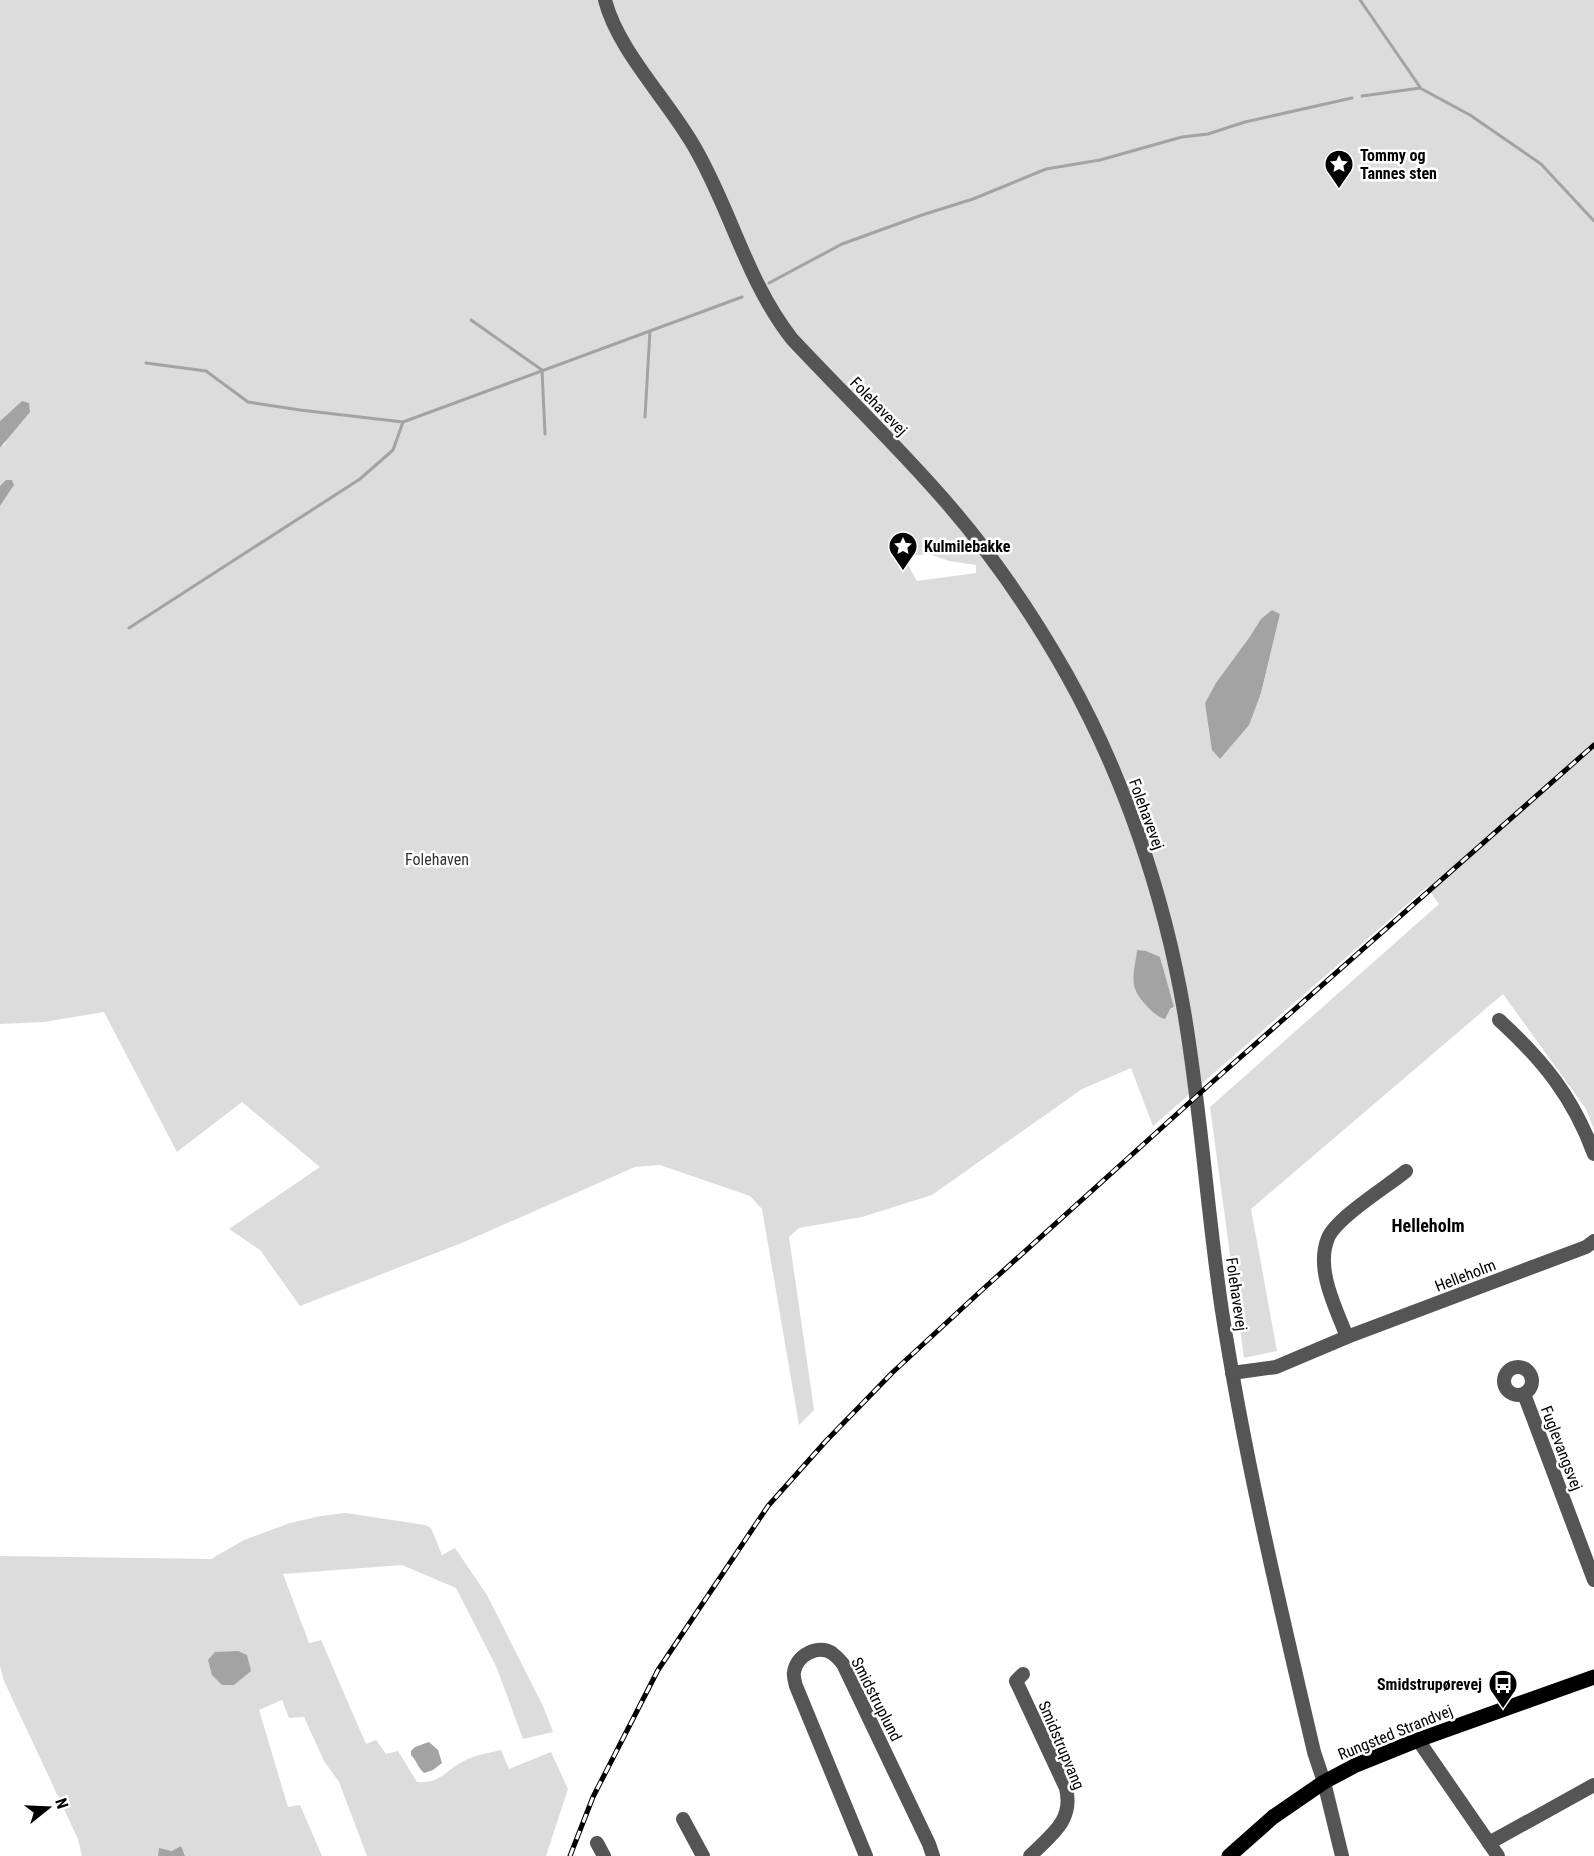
<svg xmlns="http://www.w3.org/2000/svg" width="1594" height="1856" viewBox="0 0 1594 1856" font-family="'Roboto Condensed',sans-serif">
<style>
.green{fill:#dcdcdc;fill-rule:evenodd}
.water{fill:#a3a3a3}
.lines{fill:none;stroke-linecap:round;stroke-linejoin:round}
.stream{stroke:#a3a3a3;stroke-width:3}
.minor{stroke:#555;stroke-width:14}
.major{stroke:#000;stroke-width:15}
.rail-casing{stroke:#000;stroke-width:5}
.rail{stroke:#fff;stroke-width:3;stroke-dasharray:9;stroke-linecap:butt}
.labels{text-anchor:middle;stroke-width:5;stroke-linejoin:round;paint-order:stroke}
.poi-label{font-size:16px;font-weight:bold;fill:#000;stroke:#fff;text-anchor:start}
.street-label{font-size:16px;fill:#000;stroke:#fff}
.park-label{font-size:16px;fill:#333;stroke:#fff}
.neighbourhood-label{font-size:18px;font-weight:bold;fill:#000;stroke:#fff}
</style>
<rect width="100%" height="100%" fill="#fff"/>
<g class="green">
<path d="M 0,0 L 1594,0 L 1594,1130 L 1586,1109 L 1503,994 L 1251,1209 L 1277,1351 L 1244,1358 L 1210,1107 L 1439,904 L 1427,887 L 1153,1126 L 1131,1068 L 1082,1089 L 932,1195 L 862,1217 L 799,1228 L 789,1237 L 814,1410 L 799,1425 L 762,1209 L 750,1196 L 660,1165 L 635,1167 L 464,1242 L 300,1306 L 260,1250 L 229,1229 L 320,1167 L 242,1102 L 177,1152 L 104,1012 L 44,1022 L 0,1024 L 0,506 L 14,485 L 6,480 L 0,486 L 0,448 L 5,444 L 22,401 L 0,421 ZM 929,554 L 949,561 L 976,565 L 976,573 L 917,581 L 910,569 L 907,556 ZM 1272,610 L 1280,614 L 1261,693 L 1205,703 C 1218,681 1233,660 1248,639 C 1258,627 1259,620 1272,610 ZM 1137,950 L 1160,957 L 1174,1008 L 1170,1009 L 1143,999 L 1135,990 Z"/>
<path d="M 346,1513 L 425,1525 L 431,1528 L 442,1555 L 455,1548 L 487,1595 L 543,1706 L 553,1732 L 523,1739 L 496,1666 L 456,1588 L 402,1565 L 283,1574 L 309,1643 L 321,1640 L 366,1744 L 376,1740 L 386,1754 L 398,1751 L 417,1782 C 441,1784 445,1770 464,1761 C 474,1755 489,1753 501,1750 L 509,1769 L 551,1752 L 568,1789 L 546,1856 L 367,1856 L 339,1782 L 324,1761 L 304,1717 L 289,1718 L 282,1700 L 259,1710 L 288,1807 L 300,1805 L 322,1856 L 185,1856 L 184,1852 L 159,1849 L 158,1856 L 82,1856 L 78,1839 L 4,1681 L 0,1666 L 0,1556 L 211,1559 L 244,1540 L 290,1523 L 321,1516 Z"/>
</g>
<g class="water">
<polygon points="22,401 29,403 30,412 0,448 0,421"/>
<polygon points="6,480 12,480 14,485 0,506 0,486"/>
<polygon points="1272,610 1280,614 1261,693 1249,725 1220,759 1212,750 1205,703 1216,683 1251,635 1261,619"/>
<path d="M 1137,950 L 1146,951 L 1160,957 L 1174,1007 L 1170,1009 L 1165,1019 C 1155,1017 1138,998 1135,989 C 1131,978 1136,962 1137,950 Z"/>
<polygon points="238,1651 247,1655 251,1671 234,1685 222,1685 212,1675 208,1660 215,1652"/>
<path d="M 429,1742 L 438,1750 L 442,1763 L 433,1770 L 424,1773 C 418,1768 417,1761 411,1755 L 411,1751 L 415,1747 Z"/>
<polygon points="181,1846 185,1856 158,1856 159,1848 172,1851"/>
</g>
<g class="lines">
<g class="stream">
<polyline points="1360,0 1420,87"/>
<polyline points="1362,96 1420,88 1470,115 1541,164 1594,221"/>
<polyline points="769,283 842,244 922,215 973,199 1046,169 1100,160 1182,137 1208,134 1245,122 1352,98"/>
<polyline points="471,320 542,370 545,434"/>
<polyline points="146,363 206,371 248,402 300,410 403,422 742,297"/>
<polyline points="645,417 650,331"/>
<polyline points="129,628 360,479 393,450 403,422"/>
</g>
<g class="minor">
<path d="M 605,0 C 618,51 668,100 695,148 C 731,210 747,282 792,339 C 838,388 886,435 931,485 C 982,541 1030,609 1067,675 C 1124,777 1164,894 1184,1011 C 1201,1110 1207,1211 1222,1311 C 1245,1460 1280,1606 1314,1752 L 1324,1782 L 1342,1856"/>
<path d="M 1499,1020 C 1543,1060 1573,1097 1594,1154"/>
<path d="M 1347,1337 C 1336,1308 1315,1269 1328,1238 C 1336,1218 1388,1186 1406,1171"/>
<circle cx="1518" cy="1381" r="14"/>
<polyline points="1232,1373 1276,1367 1347,1337 1586,1247 1594,1241"/>
<polyline points="1524,1394 1594,1580"/>
<path d="M 1023,1674 L 1016,1681 L 1066,1788 C 1074,1821 1051,1835 1030,1856"/>
<polyline points="1418,1740 1498,1856"/>
<polyline points="683,1819 703,1856"/>
<polyline points="597,1843 604,1856"/>
<polyline points="1489,1843 1594,1785"/>
<path d="M 866,1856 L 796,1686 C 795,1682 793,1676 794,1672 C 797,1655 818,1644 832,1653 C 836,1656 840,1660 843,1664 L 929,1844 L 933,1856"/>
</g>
<polyline class="major" points="1229,1856 1273,1817 1324,1782 1356,1765 1418,1740 1594,1677"/>
<g class="rail-casing">
<polyline id="rail" points="570,1856 593,1797 658,1670 768,1506 826,1441 893,1372 982,1290 1209,1085 1594,745"/>
</g>
<use href="#rail" class="rail"/>
</g>
<defs>
<g id="sight-pin" transform="scale(1.5)"><path d="M0 17L-7.5 6A9.5 9.5 0 1 1 7.5 6Z" fill="#000" stroke="#fff"/><path d="M0-6L1.8-2.2L6-1.7L2.9 1.2L3.7 5.4L0 3.3L-3.7 5.4L-2.9 1.2L-6-1.7L-1.8-2.2Z" fill="#fff"/></g>
<g id="bus-pin" transform="scale(1.5)"><path d="M0 17L-7.5 6A9.5 9.5 0 1 1 7.5 6Z" fill="#000" stroke="#fff"/><path d="M-5-6H5V4H4V6H2V4H-2V6H-4V4H-5ZM-3.5-4V0h7V-4ZM-3.5 1.2v1.5H-2V1.2ZM2 1.2v1.5H3.5V1.2Z" fill="#fff"/></g>
</defs>
<g fill-rule="evenodd">
<use href="#sight-pin" x="1339" y="164"/>
<use href="#sight-pin" x="903" y="546"/>
<use href="#bus-pin" x="1503" y="1684"/>
</g>
<g class="labels">
<g class="poi-label">
<text x="1360" y="161">Tommy og<tspan x="1360" dy="18">Tannes sten</tspan></text>
<text x="924" y="552">Kulmilebakke</text>
<text x="1482" y="1690" text-anchor="end">Smidstrupørevej</text>
</g>
<g class="street-label">
<text transform="translate(879 406) rotate(46)" y="6">Folehavevej</text>
<text transform="translate(1147 814) rotate(70)" y="6">Folehavevej</text>
<text transform="translate(1465 1275) rotate(-21)" y="6">Helleholm</text>
<text transform="translate(1237 1294) rotate(82)" y="6">Folehavevej</text>
<text transform="translate(1562 1448) rotate(69)" y="6">Fuglevangsvej</text>
<text transform="translate(877 1699) rotate(63)" y="6">Smidstruplund</text>
<text transform="translate(1395 1732) rotate(-22)" y="6">Rungsted Strandvej</text>
<text transform="translate(1062 1745) rotate(67)" y="6">Smidstrupvang</text>
</g>
<g class="park-label">
<text x="437" y="865">Folehaven</text>
</g>
<g class="neighbourhood-label">
<text x="1428" y="1232">Helleholm</text>
</g>
</g>
<g transform="translate(48 1808) rotate(72)" stroke="#ffffff" stroke-width="4.5" paint-order="stroke">
<path d="M0-4.5L10 22L0 15L-10 22Z" fill="#000000"/>
<text y="-9" font-size="16" font-weight="bold" text-anchor="middle" fill="#000000">N</text>
</g>
</svg>
